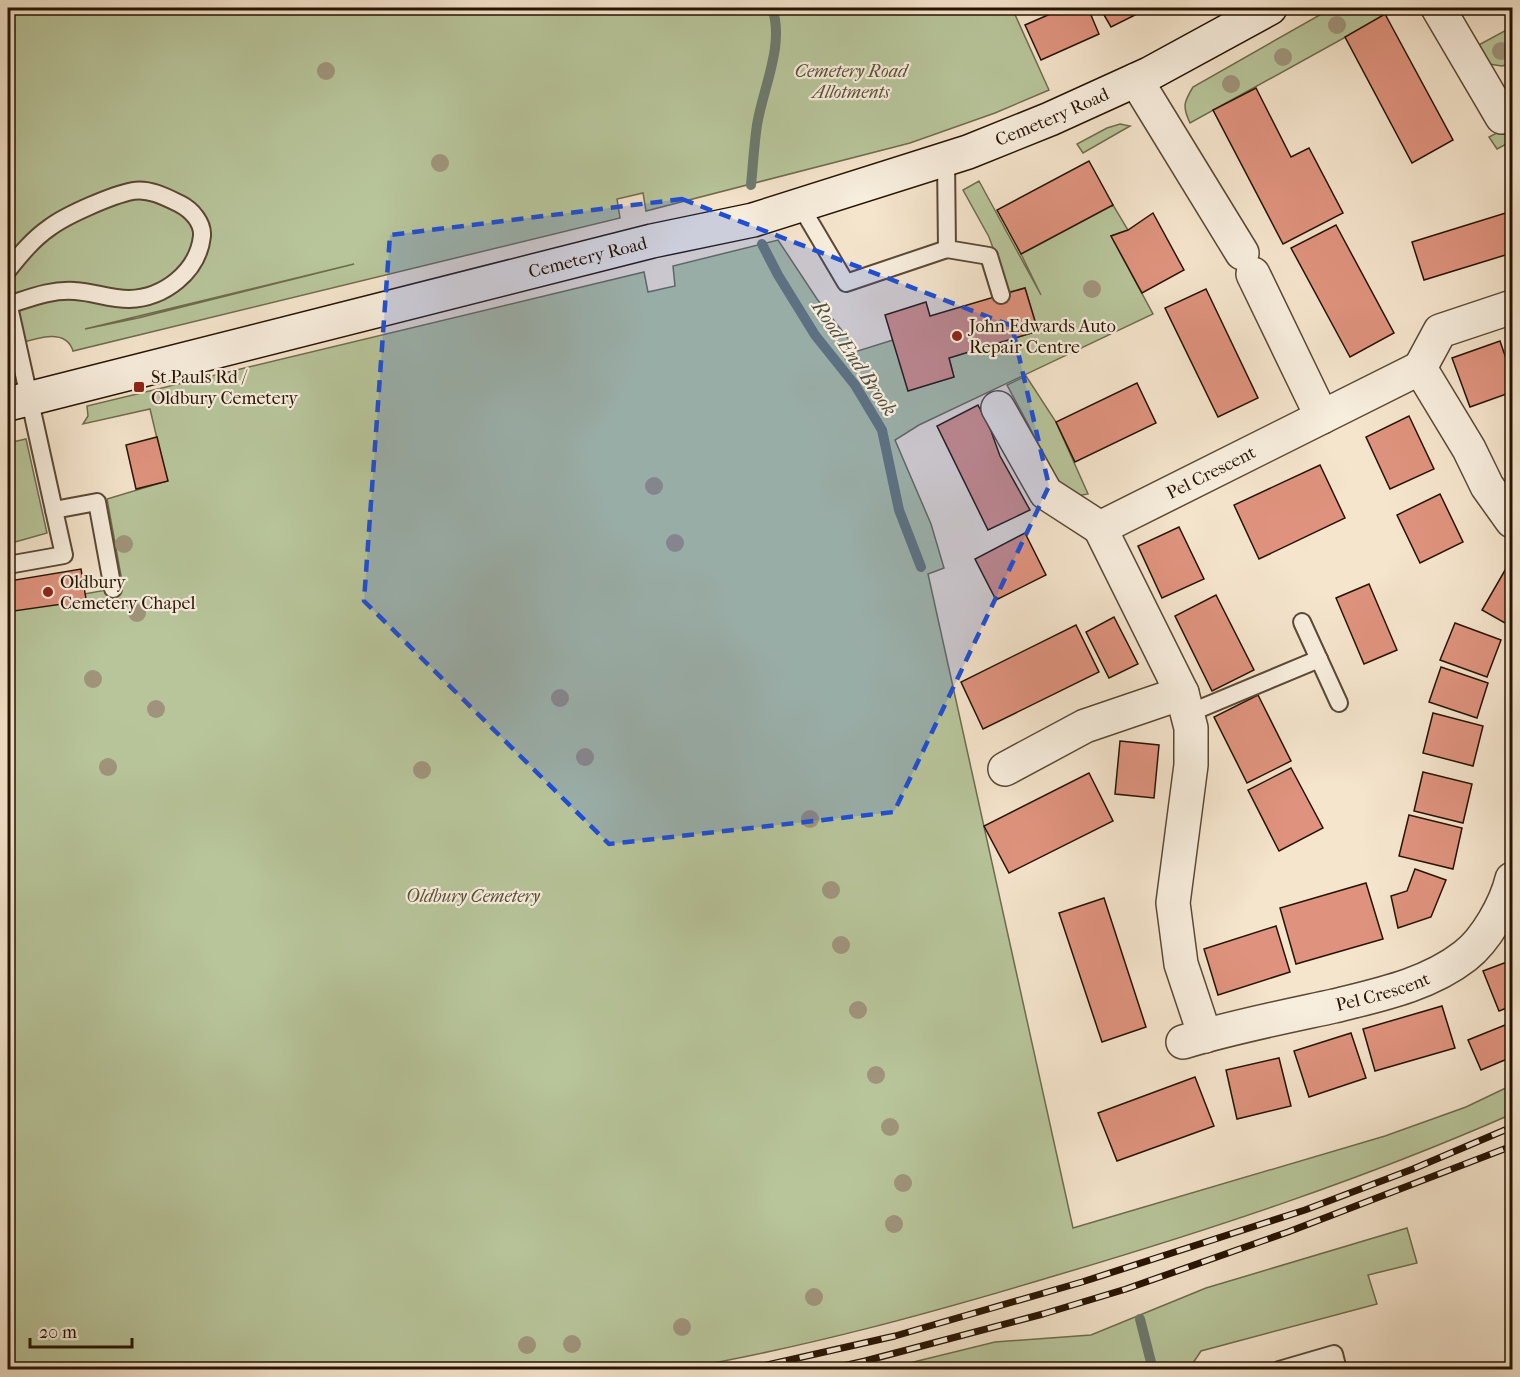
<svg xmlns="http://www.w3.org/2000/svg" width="1520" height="1377" viewBox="0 0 1520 1377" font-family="'IM FELL French Canon',serif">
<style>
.green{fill:#b8c59b;stroke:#6f6c4e;stroke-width:1.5;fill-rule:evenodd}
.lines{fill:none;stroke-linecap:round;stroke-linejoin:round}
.stream{stroke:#6d7a6f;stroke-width:10}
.building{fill:#df937e;stroke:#261302;stroke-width:1.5}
.service-casing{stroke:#5a4835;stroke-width:20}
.minor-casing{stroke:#5a4835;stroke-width:36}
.secondary-casing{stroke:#261302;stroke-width:36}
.service{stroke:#f8eede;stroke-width:16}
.minor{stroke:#f8eede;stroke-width:33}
.secondary{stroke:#f8eede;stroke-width:33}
.rail-casing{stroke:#261302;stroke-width:7}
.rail{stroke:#f8eede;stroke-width:4.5;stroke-dasharray:14;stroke-linecap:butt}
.tree{fill:#9f947b}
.marked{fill:#1d4ed8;fill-opacity:0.2;stroke:#1d4ed8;stroke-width:4.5;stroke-dasharray:12 8;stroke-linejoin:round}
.poi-dot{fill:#8f2418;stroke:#f8eede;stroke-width:2}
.labels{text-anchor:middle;stroke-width:4.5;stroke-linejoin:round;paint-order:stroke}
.park-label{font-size:18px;font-style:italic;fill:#595138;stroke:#f8eede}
.street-label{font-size:18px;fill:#261302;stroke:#f8eede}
.poi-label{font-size:18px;fill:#261302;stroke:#f8eede;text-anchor:start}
.water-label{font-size:20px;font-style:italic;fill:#4f4f42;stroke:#f8eede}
</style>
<rect width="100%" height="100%" fill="#f5e5cd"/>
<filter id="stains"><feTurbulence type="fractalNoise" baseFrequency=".00333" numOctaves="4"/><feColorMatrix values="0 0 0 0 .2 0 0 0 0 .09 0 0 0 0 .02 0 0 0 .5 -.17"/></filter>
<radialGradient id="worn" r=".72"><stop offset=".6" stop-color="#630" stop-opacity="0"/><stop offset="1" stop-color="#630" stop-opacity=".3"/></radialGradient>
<g class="green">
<path d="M 8,8 L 1012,8 L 1049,90 L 995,113 L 910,143 L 646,211 L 643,193 L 617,199 L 620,218 L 73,351 C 65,324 27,342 8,347 ZM 354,264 L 138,318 L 85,329 Z"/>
<path d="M 1332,8 L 1398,8 L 1190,123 C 1182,106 1184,102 1193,87 Z"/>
<polygon points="1510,28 1512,33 1512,63 1502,66 1489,64 1475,47"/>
<polygon points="1120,124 1130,126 1083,153 1077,144 1107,128"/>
<polygon points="1512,125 1512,141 1497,149 1489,137"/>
<path d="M 979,181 L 1041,295 L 1021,254 L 1113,205 L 1128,230 L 1111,236 L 1153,314 L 919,425 L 895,440 L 931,524 L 944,568 L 928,574 L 1073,1228 L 1385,1136 L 1466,1107 L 1512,1085 L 1512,1114 C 1364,1179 1210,1230 1054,1276 C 931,1313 807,1347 680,1369 L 8,1370 L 8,608 L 123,587 L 107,499 L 167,481 L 150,409 L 83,424 L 88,416 L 87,406 L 644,272 L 648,292 L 675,286 L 673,266 L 778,240 L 817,299 L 858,351 L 893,340 L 909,390 L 954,377 L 949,358 L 1038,331 L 1025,288 L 1009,292 L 989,237 L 963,190 Z"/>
<polygon points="1026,376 1056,422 1088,494 1076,496 1062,488 1007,385"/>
<polygon points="26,439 47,533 8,544 8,443"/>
<polygon points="1407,1228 1417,1263 1368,1275 1377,1304 1201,1351 1189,1369 885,1369 995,1342 1091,1335 1206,1288"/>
</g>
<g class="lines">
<g class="stream">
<path d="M 751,185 C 753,165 754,145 757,125 C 763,88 785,44 772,8"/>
<polyline points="762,244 778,275 815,335 855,385 882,430 899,510 921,567"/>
<polyline points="1140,1319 1153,1370"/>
</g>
</g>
<g class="building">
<polygon points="1064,8 1088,8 1099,34 1041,60 1025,25"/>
<polygon points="1100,8 1149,8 1111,27"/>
<polygon points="1385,14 1453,140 1412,163 1345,37"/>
<polygon points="1256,88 1291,157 1309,148 1343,213 1283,244 1213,110"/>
<polygon points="1089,161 1113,205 1021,254 997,210"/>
<polygon points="1512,211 1512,253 1424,280 1412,242"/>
<polygon points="1153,213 1184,270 1142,293 1111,236 1128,230"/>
<polygon points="1336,225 1394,333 1350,357 1291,248"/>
<polygon points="1025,288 1038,331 949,358 954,377 908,391 885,315 926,302 930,316"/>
<polygon points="1206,289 1258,398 1218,417 1165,308"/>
<polygon points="1500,341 1512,376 1512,392 1470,407 1452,358"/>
<polygon points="1137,383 1156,423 1075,462 1056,422"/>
<polygon points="978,405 991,431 1000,456 1030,510 988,530 937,426"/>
<polygon points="1409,416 1434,469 1390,489 1366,437"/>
<polygon points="157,437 168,481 136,489 126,445"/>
<polygon points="1320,465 1345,518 1259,559 1234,505"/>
<polygon points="1440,494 1463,542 1420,563 1397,515"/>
<polygon points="1179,527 1204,579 1162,598 1138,546"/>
<polygon points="1025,533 1046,575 996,600 975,559"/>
<polygon points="1508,565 1512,567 1512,627 1482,610"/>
<polygon points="81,569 87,605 63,609 62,604 14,611 9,581"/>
<polygon points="1369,584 1397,650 1364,664 1336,598"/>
<polygon points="1216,595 1254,670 1212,691 1175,616"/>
<polygon points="1114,617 1138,664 1109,678 1086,632"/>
<polygon points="1455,623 1501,640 1487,677 1440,660"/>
<polygon points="1076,625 1099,672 983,729 961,682"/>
<polygon points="1441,667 1488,683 1477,718 1429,702"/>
<polygon points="1258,695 1291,761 1247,783 1214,717"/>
<polygon points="1433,713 1483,726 1473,766 1423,753"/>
<polygon points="1120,741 1159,745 1154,798 1115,794"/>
<polygon points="1291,768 1323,828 1279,851 1248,790"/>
<polygon points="1423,772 1472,784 1463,823 1414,811"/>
<polygon points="1089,773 1113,821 1009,873 984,826"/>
<polygon points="1409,815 1462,828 1453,869 1399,856"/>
<polygon points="1415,869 1446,880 1431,917 1398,928 1391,896 1407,891"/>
<polygon points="1366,883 1383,939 1296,964 1280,908"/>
<polygon points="1104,898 1146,1027 1102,1042 1059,913"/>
<polygon points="1276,926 1290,972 1218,995 1204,949"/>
<polygon points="1512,960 1512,1006 1499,1011 1483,971"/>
<polygon points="1442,1006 1455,1048 1375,1071 1363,1029"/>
<polygon points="1510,1023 1512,1029 1512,1057 1481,1070 1468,1040"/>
<polygon points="1351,1033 1366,1078 1309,1097 1294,1051"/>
<polygon points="1279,1058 1291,1106 1237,1119 1226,1070"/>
<polygon points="1195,1077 1214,1126 1117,1161 1098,1113"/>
</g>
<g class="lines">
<g class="service-casing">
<g id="service">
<polyline points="946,160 947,249 989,256 1001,295"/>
<polyline points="800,205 846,283 947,249"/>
<path d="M 8,270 C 20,255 33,239 49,228 C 66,215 112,195 133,191 C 149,188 166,197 180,204 C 192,210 203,223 202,236 C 198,272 164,298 129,299 C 110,299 93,292 75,291 C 52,289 30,298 8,305"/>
<polyline points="8,302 54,510"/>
<polyline points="8,565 64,555 54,510 97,502 113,589"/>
<polyline points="1302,622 1339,703"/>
<polyline points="1187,714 1319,659"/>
<polyline points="1279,1370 1334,1354 1338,1370"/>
</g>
</g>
<g class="minor-casing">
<g id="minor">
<polyline points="1438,8 1502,117"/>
<polyline points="1136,80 1242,253"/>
<polyline points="1253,274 1322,417"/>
<polyline points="1420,368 1440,331 1512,307"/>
<polyline points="998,408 1046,493 1100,528"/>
<polyline points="1005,769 1085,726 1182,693"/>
<path id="s1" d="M 1205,1036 L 1181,964 L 1173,903 L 1191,765 L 1191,728 L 1182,693 L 1100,528 L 1420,368 L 1469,449 L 1487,486 L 1512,521"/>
<path id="s2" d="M 1183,1042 C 1232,1027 1283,1017 1334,1006 C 1378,995 1428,985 1465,956 C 1486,940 1506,904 1512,879"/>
</g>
</g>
<g class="secondary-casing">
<g id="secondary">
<path id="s3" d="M 8,404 L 652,241 L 753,220 L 968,152 L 1050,119 L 1149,74 L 1270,8"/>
</g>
</g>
<use href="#service" class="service"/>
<use href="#minor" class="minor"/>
<use href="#secondary" class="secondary"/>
<g class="rail-casing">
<g id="rail">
<polyline points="745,1370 895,1336 1082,1282 1305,1210 1413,1169 1512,1127"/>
<polyline points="825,1370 865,1361 1043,1314 1126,1289 1288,1232 1512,1146"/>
</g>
</g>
<use href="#rail" class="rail"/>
</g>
<g class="tree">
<circle cx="1337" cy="25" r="9"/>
<circle cx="1501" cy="51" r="9"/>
<circle cx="1283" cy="57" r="9"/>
<circle cx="326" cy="71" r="9"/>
<circle cx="1231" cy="84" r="9"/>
<circle cx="440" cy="163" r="9"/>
<circle cx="1092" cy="289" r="9"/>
<circle cx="654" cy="486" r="9"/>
<circle cx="675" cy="543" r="9"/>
<circle cx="124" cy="544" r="9"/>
<circle cx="137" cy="613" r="9"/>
<circle cx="93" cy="679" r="9"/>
<circle cx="560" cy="698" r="9"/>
<circle cx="156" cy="709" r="9"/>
<circle cx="585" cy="757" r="9"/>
<circle cx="108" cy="767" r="9"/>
<circle cx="422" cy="770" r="9"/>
<circle cx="810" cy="819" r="9"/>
<circle cx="831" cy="890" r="9"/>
<circle cx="841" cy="945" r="9"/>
<circle cx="858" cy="1010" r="9"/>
<circle cx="876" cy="1075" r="9"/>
<circle cx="890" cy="1127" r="9"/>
<circle cx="903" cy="1183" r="9"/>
<circle cx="894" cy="1224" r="9"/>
<circle cx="814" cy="1297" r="9"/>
<circle cx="682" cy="1327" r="9"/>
<circle cx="572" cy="1344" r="9"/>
<circle cx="527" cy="1345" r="9"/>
</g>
<path class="marked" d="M 682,199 L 1012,326 L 1049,486 L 894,812 L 609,844 L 364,601 L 390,235 Z"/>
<g class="poi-dot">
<circle cx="957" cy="336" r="6"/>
<rect x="133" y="381" width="12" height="12" rx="3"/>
<circle cx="48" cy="592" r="6"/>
</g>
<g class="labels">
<g class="park-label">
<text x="851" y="77">Cemetery Road<tspan x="851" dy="21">Allotments</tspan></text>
<text x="473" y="902">Oldbury Cemetery</text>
</g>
<g class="street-label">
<text dy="6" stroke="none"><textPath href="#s3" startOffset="1084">Cemetery Road</textPath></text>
<text dy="6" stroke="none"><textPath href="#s3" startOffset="598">Cemetery Road</textPath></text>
<text dy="6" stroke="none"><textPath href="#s1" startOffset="658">Pel Crescent</textPath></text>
<text dy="6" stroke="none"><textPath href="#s2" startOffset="206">Pel Crescent</textPath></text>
</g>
<g class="poi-label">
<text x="969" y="332">John Edwards Auto<tspan x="969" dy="21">Repair Centre</tspan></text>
<text x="151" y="383">St Pauls Rd /<tspan x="151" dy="21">Oldbury Cemetery</tspan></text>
<text x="60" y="588">Oldbury<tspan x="60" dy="21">Cemetery Chapel</tspan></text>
</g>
<g class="water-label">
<text transform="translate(855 358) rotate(56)" y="7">Rood End Brook</text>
</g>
</g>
<rect width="1520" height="1377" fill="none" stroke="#f5e5cd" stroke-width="30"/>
<rect x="9" y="9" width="1502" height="1359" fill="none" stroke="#261302" stroke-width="3"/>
<rect x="15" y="15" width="1490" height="1347" fill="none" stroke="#261302" stroke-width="1.5"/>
<path d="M30 1338v9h102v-9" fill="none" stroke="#261302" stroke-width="3"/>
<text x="39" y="1338" font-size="18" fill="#261302" stroke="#f8eede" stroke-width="4.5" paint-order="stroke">20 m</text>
<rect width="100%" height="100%" filter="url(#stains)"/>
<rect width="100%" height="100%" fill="url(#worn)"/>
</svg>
